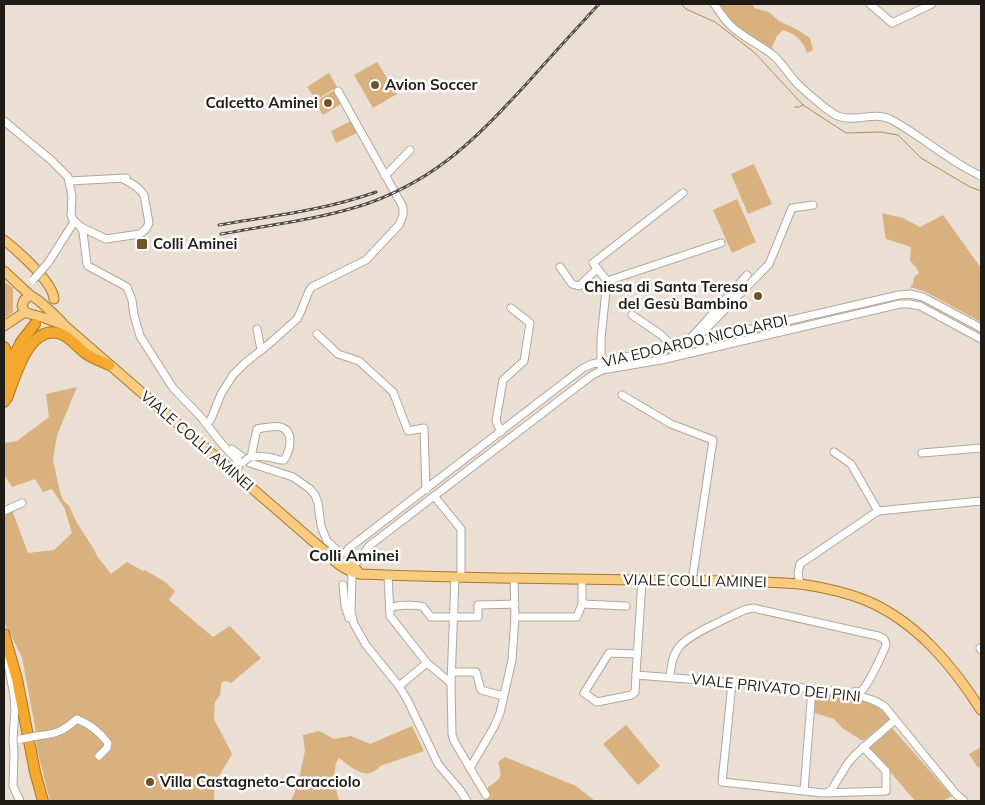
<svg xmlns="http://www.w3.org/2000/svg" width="985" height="805" viewBox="0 0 985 805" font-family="Mulish,sans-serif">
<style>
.green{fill:#d8b17e}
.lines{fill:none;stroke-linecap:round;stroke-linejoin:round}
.stream{stroke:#b38a52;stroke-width:1}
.minor-casing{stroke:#b1a79b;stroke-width:9}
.major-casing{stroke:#a97725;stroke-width:11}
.highway-casing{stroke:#a97725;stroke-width:12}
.minor{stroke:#fff;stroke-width:7}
.major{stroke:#f8cb81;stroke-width:9}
.highway{stroke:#f4a82d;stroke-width:10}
.rail-casing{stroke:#524c45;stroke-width:3}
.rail{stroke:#fff;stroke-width:1;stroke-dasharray:4;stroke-linecap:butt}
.minor-bridge-casing{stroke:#b1a79b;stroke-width:9;stroke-linecap:butt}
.minor-bridge{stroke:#fff;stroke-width:7}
.poi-dot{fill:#715328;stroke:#fff;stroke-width:2}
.labels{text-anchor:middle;stroke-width:5;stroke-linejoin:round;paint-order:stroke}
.poi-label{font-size:15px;font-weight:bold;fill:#1f1b16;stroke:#fff;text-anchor:start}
.street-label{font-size:15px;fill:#1f1b16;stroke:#fff}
.neighbourhood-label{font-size:16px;font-weight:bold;fill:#1f1b16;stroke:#fff}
</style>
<rect width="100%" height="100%" fill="#eadfd2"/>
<g class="green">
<path d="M 718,4 L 753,4 L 754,8 L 769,12 L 779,21 L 796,29 L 810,38 L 813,50 L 807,53 C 804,42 795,33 783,30 L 777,36 L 772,47 L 775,55 L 735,25 Z"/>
<polygon points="377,62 397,94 373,108 354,75"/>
<polygon points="329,73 337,87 316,100 307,87"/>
<polygon points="333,91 341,104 323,115 315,102"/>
<polygon points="351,121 357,133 336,143 331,131"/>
<polygon points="754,164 772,204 748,214 731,174"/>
<polygon points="737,199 756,242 732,253 713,210"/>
<polygon points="882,213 903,218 920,227 943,215 981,268 981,322 924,291 910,287 913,284 914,277 919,273 916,267 910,261 911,247 886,239"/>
<polygon points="4,281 13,288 13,312 4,319"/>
<polygon points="77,387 57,435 53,460 60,492 63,500 69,506 77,523 95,551 97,556 111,574 127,562 143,571 145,570 165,582 175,591 169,600 213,637 230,626 261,658 231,683 227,681 222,682 221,685 220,695 215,702 214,719 232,754 215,783 214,799 215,801 50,801 37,749 35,727 22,657 4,622 4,514 12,510 28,553 54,550 72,533 64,507 52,489 43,492 35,479 12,487 4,475 4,443 17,441 49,417 46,394"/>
<polygon points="814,691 848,695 879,706 890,719 863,741 842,728 834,719 815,713"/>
<polygon points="626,725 660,766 638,785 603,744"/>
<path d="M 412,726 L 424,751 L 380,766 C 366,783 352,767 339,758 C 331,768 336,790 339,801 L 288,801 L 292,799 L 298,783 L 305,751 L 303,735 L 319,731 L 334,739 L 351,736 L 370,744 Z"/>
<polygon points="892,728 952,796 943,801 915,801 869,747"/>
<polygon points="981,747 981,766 978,768 969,754"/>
<path d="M 505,757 L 576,786 L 595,801 L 484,801 L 488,787 C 501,778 503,778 498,762 Z"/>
</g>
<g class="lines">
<g class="stream">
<polyline points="681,4 686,9 715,22 754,52 803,105 846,133 881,132 898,135 921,158 970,187 981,191"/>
<polyline points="795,107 799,107 803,105"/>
</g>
<g class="minor-casing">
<g id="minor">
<path d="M 714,4 C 719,11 724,19 730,25 C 742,37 761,45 774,56 C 782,63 787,72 794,80 C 801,88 828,112 838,116 C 854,123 874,111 890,119 C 922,136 948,161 981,176"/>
<polyline points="870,4 892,23 932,4"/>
<polyline points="4,121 51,160 68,177 72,196 71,215 73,220 81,227 83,232 87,264 88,266 127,287 132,300 134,315 140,336 173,388 200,416 222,444 237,460 239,464 238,467 234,472"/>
<polyline points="385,176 410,150"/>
<polyline points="69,181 126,178"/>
<path d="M 81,227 L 106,239 L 140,234 L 146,229 L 149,223 L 144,195 C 139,188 130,182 123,179"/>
<polyline points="48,263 74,222"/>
<polyline points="560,267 572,284 579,286 597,269"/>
<polyline points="607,281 593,263 683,193"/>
<polyline points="607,281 721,243"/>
<polyline points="632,315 660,334 674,347"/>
<polyline points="257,329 261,350"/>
<polyline points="317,334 338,354 359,361 393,392 408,431 424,428 426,490"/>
<polyline points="702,345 700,336 701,334 769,264 792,208 813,205"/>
<polyline points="687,346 686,344 691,338 747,275"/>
<polyline points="601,365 601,339 607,281"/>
<polyline points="622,395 671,424 713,440 692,581"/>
<polyline points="207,424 211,419 221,394 233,375 245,363 269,344 297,319 301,311 309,291 312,287 366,260 399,225 403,215 403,207 338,91"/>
<polyline points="501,432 496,421 503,380 524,361 530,323 511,308"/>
<polyline points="232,449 250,463 293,477 310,489 315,495 318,503 321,526 327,541 345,557"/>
<polyline points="834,452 851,464 878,511"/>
<polyline points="922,453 981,448"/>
<path d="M 250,457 C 255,457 262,456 267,457 C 274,457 278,461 284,460 C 290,451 295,432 281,427 C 274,425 264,428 257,429 L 252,452 L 252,457"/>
<polyline points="434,496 461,529 461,578"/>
<polyline points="4,511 22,503"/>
<polyline points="340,560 349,548 583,368 592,364 665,349 899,295 910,294 923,297 981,328"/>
<polyline points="353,566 360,559 369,546 591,376 602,370 661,360 900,304 909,304 920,306 981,339"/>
<polyline points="349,570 352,576 351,611 354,624 366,645 399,686 408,701 438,764 460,790 467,801"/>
<polyline points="388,575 390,616 427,663 451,683"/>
<polyline points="455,577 451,683 452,734 454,741 486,795"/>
<path d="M 642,580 L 636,675 C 674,678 712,681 750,684 C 781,687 863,688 885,707 L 956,794 L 964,801"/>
<polyline points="800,584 798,573 800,564 878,511 981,501"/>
<polyline points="343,585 345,606 349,618"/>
<polyline points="582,604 626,606"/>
<path d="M 390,608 C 396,605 417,604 423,607 C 426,610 428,614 431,617 L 478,617 L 478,605 L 515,604"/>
<polyline points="515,617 577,617 582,604 582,580"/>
<polyline points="980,648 981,650"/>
<polyline points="7,659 14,695 15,710 13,739 14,753 13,786 20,801"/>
<polyline points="452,672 476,672 481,690 503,696"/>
<polyline points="636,675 635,692 632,695 597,702 584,693 609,653 637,654"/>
<path d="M 670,677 C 671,667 672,656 679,647 C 689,634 728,618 744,610 L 753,608 L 878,636 L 884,639 L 886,644 L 885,648 C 880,658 869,685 861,691 C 858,692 856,692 853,692"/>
<polyline points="732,683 722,782 823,793 886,791 886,771 863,747"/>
<polyline points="399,686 427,663"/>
<path d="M 37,736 C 56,734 62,732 77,719 C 89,724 100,732 108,743 L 107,748 L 99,756"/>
<polyline points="470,768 494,727 500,713 512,660 515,617 514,579"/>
<polyline points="804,791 812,689"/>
<polyline points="828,792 832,789 848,763 856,754 895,720"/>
</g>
</g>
<g class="major-casing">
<g id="major">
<path d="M 4,240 C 18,251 53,282 54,299"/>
<path d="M 4,271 L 31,296 C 38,298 59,319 65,326 L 329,555 C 337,565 349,572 360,574 C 454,578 547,579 640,580 C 682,581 724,580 765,582 C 779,583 793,583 807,585 C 826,588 847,593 865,600 C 916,621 952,665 981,710"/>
<polyline points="31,296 28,297 24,300 22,306 25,312 30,314 45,318 61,324"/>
<polyline points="4,326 25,312"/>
<polyline points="335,558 351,562 355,568 360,574"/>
</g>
</g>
<g class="highway-casing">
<g id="highway">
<polyline points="4,347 9,357 10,364"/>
<polyline points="4,391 10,364 21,342 35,324"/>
<path d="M 4,402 L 7,398 C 15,378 29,322 61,334 C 70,337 77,347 85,353 C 92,358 101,361 109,365"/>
<polyline points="4,634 17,679 35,772 43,801"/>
</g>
</g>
<use href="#minor" class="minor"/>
<use href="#major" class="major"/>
<use href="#highway" class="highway"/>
<g class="rail-casing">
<g id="rail">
<path d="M 219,225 C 272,216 326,210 376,192"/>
<path d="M 221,234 C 269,225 323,219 369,203 C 441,177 480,134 530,80 C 553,54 576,29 599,4"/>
</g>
</g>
<use href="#rail" class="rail"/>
<g class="minor-bridge-casing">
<g id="minor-bridge">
<polyline points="33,280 48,263"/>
<polyline points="243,462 250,457"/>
<polyline points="21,739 37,736"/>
</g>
</g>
<use href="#minor-bridge" class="minor-bridge"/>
</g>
<g class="poi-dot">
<circle cx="375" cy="85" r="5"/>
<circle cx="328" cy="103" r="5"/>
<rect x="136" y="238" width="12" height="12" rx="2.5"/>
<circle cx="758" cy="296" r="5"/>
<circle cx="150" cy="782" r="5"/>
</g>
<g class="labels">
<g class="poi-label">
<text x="385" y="90">Avion Soccer</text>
<text x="318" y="108" text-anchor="end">Calcetto Aminei</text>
<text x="153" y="249">Colli Aminei</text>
<text x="748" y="292" text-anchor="end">Chiesa di Santa Teresa<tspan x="748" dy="17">del Gesù Bambino</tspan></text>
<text x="160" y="787">Villa Castagneto-Caracciolo</text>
</g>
<g class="street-label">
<text transform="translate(695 341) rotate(-13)" y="5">VIA EDOARDO NICOLARDI</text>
<text transform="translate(197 441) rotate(41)" y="5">VIALE COLLI AMINEI</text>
<text transform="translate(695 581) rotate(1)" y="5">VIALE COLLI AMINEI</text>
<text transform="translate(776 688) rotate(6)" y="5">VIALE PRIVATO DEI PINI</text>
</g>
<g class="neighbourhood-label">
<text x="354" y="561">Colli Aminei</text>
</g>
</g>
<rect width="985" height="805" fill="none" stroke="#1f1b16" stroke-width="10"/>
</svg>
